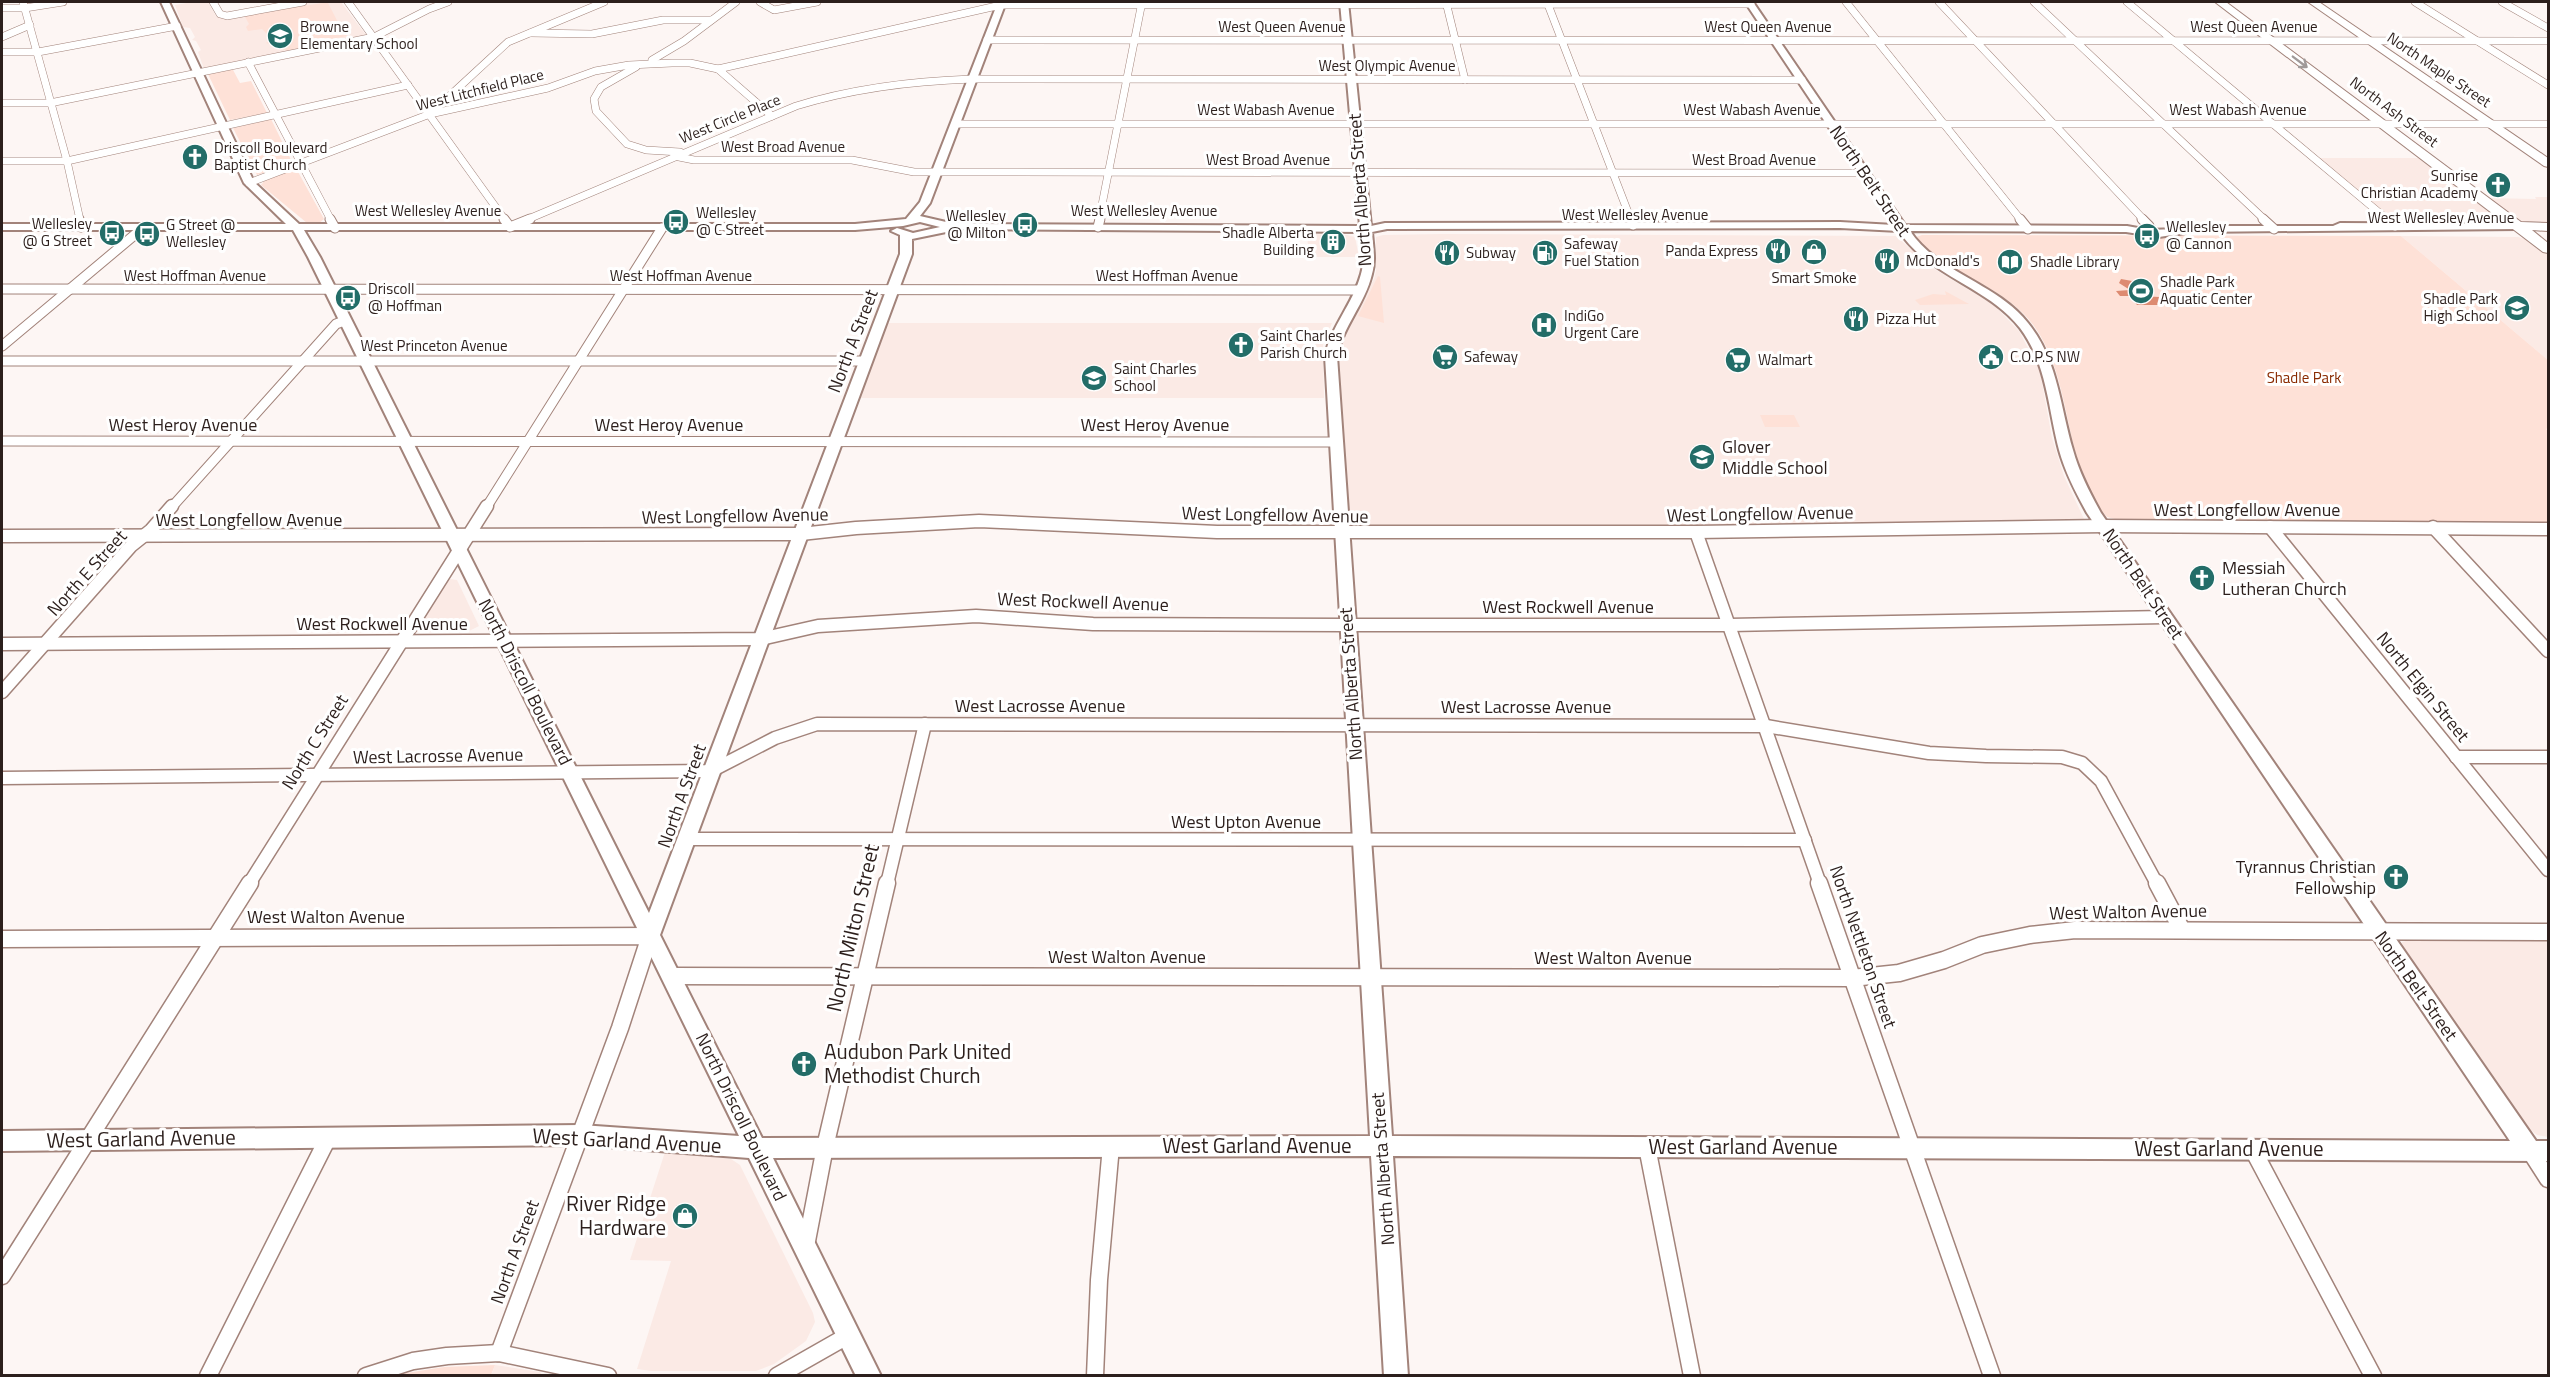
<svg xmlns="http://www.w3.org/2000/svg" width="2550" height="1377" viewBox="0 0 2550 1377" font-family="'Titillium Web',sans-serif">
<style>
.built{fill:#fbeae5}
.green{fill:#fee1d7}
.water{fill:#dd8b71}
.lines{fill:none;stroke-linecap:round;stroke-linejoin:round}
.street-far3-casing{stroke:#a2837a;stroke-width:8}
.street-far2-casing{stroke:#a2837a;stroke-width:11}
.street-far1-casing{stroke:#a2837a;stroke-width:15}
.street-casing{stroke:#a2837a;stroke-width:19}
.secondary-casing{stroke:#a2837a;stroke-width:4}
.primary-casing{stroke:#a2837a;stroke-width:2}
.street-far3{stroke:#fff;stroke-width:7}
.street-far2{stroke:#fff;stroke-width:9}
.street-far1{stroke:#fff;stroke-width:12}
.street{stroke:#fff;stroke-width:16}
.secondary{fill:#fff;fill-rule:evenodd}
.primary{fill:#fff;fill-rule:evenodd}
.oneway{stroke:#a09a99}
.labels{text-anchor:middle;stroke-width:6;stroke-linejoin:round;paint-order:stroke}
.far-poi-label{font-size:15px;fill:#2c1f1c;stroke:#fff;text-anchor:start}
.far-street-label{font-size:15px;fill:#2c1f1c;stroke:#fff}
.far-park-label{font-size:15px;fill:#892a01;stroke:#fff}
.street-label{font-size:18px;fill:#2c1f1c;stroke:#fff}
.poi-label{font-size:18px;fill:#2c1f1c;stroke:#fff;text-anchor:start}
.near-street-label{font-size:21px;fill:#2c1f1c;stroke:#fff}
.near-poi-label{font-size:21px;fill:#2c1f1c;stroke:#fff;text-anchor:start}
</style>
<rect width="100%" height="100%" fill="#fdf6f4"/>
<g class="built">
<polygon points="192,2 208,2 216,16 223,18 310,2 341,2 366,35 204,69 198,52 201,50 196,41 192,40 195,37 190,28 183,27 175,5"/>
<polygon points="2318,158 2421,158 2504,222 2398,223"/>
<polygon points="2535,197 2548,197 2548,224 2526,224 2518,221 2488,198 2536,199"/>
<polygon points="1307,234 1347,235 1355,237 1359,257 1309,257"/>
<polygon points="1441,234 1896,236 1931,267 1994,305 2019,331 2040,371 2052,438 2064,476 2084,519 1707,526 1354,525 1350,521 1338,354 1339,344 1348,324 1374,279 1376,271 1376,237 1383,235"/>
<polygon points="2401,236 2518,237 2529,240 2548,255 2548,360"/>
<polygon points="886,323 1332,323 1323,345 1324,398 859,398"/>
<polygon points="450,579 457,580 479,626 467,632 416,632 414,630 444,582"/>
<polygon points="2410,940 2548,940 2548,1137 2537,1135 2522,1123 2403,951 2402,942"/>
<polygon points="665,1152 731,1159 740,1165 813,1313 815,1322 806,1341 774,1364 756,1371 651,1371 637,1369 671,1261 630,1260"/>
<polygon points="495,1365 540,1372 542,1375 491,1376"/>
</g>
<g class="green">
<polygon points="323,3 328,3 343,32 347,36 304,44 306,48 290,52 266,43 272,39 262,29 248,31 246,27 249,24 244,15"/>
<polygon points="232,68 240,83 251,81 267,113 230,120 208,74"/>
<polygon points="271,119 293,164 257,175 233,128"/>
<polygon points="293,170 297,170 324,219 318,224 307,223 261,185 265,180"/>
<path d="M 1922,235 L 2401,236 L 2548,360 L 2548,428 L 2546,429 L 2548,431 L 2548,522 L 2123,521 L 2107,517 C 2062,469 2075,383 2034,326 C 2005,286 1950,275 1917,240 L 1916,237 Z"/>
<polygon points="1378,276 1380,277 1384,323 1358,316"/>
<polygon points="1945,291 1969,304 1920,305 1915,300 1933,294 1946,295"/>
<polygon points="1760,415 1794,415 1800,427 1765,427"/>
<polygon points="495,1365 491,1375 394,1375 444,1367"/>
</g>
<polygon class="water" points="2121,279 2149,284 2151,288 2136,293 2137,296 2160,297 2168,305 2137,305 2130,296 2120,296 2116,291 2130,290 2119,283"/>
<g class="lines">
<g class="street-far3-casing">
<g id="street-far3">
<polyline points="23,2 67,161 80,220"/>
<polyline points="213,2 220,14 227,16 303,2"/>
<polyline points="348,2 505,220"/>
<polyline points="760,2 774,10 817,2"/>
<polyline points="1446,2 1465,80"/>
<polyline points="1547,2 1631,220"/>
<polyline points="1846,2 2021,220"/>
<polyline points="1939,2 2144,220"/>
<polyline points="2034,2 2265,220"/>
<polyline points="2127,2 2388,220"/>
<polyline points="2415,2 2548,85"/>
<polyline points="2502,2 2548,28"/>
<polyline points="2,8 25,8 63,2"/>
<polyline points="531,33 592,34 663,20 711,20"/>
<polyline points="2,37 30,25"/>
<polyline points="987,40 2548,41"/>
<polyline points="2,52 38,52 177,26"/>
<polyline points="652,60 684,41 736,2"/>
<polyline points="248,62 331,220"/>
<polyline points="636,67 601,87 594,99 596,111 627,144 646,150 680,152"/>
<polyline points="718,69 772,116"/>
<polyline points="2,103 50,103 374,37 429,9 448,2"/>
<polyline points="431,113 508,42 604,2"/>
<polyline points="955,124 2548,124"/>
<polyline points="674,156 694,160 852,160 914,172 1864,173"/>
<polyline points="2,161 67,161 408,85"/>
<polyline points="249,183 430,114 548,88 595,71 629,65 672,63 690,63 718,69 1001,5 1751,4"/>
<path d="M 526,220 L 796,106 C 854,88 912,81 972,79 L 1802,80"/>
<polyline points="1099,220 1142,2"/>
</g>
</g>
<g class="street-far2-casing">
<g id="street-far2">
<polyline points="79,219 81,227"/>
<polyline points="330,219 335,228"/>
<polyline points="504,219 510,227 530,219"/>
<polyline points="1631,219 1633,225"/>
<polyline points="2020,219 2028,229"/>
<polyline points="2142,219 2149,226"/>
<polyline points="2263,219 2274,229"/>
<polyline points="2386,219 2395,226"/>
<polyline points="1098,227 1100,219"/>
<polyline points="2,289 1361,290"/>
<polyline points="2,346 144,227"/>
<polyline points="2,361 866,361"/>
<polyline points="2,441 1336,442"/>
<polyline points="171,508 336,324 344,321"/>
<polyline points="486,508 662,228"/>
</g>
</g>
<g class="street-far1-casing">
<g id="street-far1">
<polyline points="2270,527 2548,870"/>
<polyline points="2433,527 2548,651"/>
<polyline points="1696,532 1820,884"/>
<polyline points="2,536 801,534 856,528 979,521 1217,532 1696,532 2104,526 2548,529"/>
<polyline points="2,644 761,639 818,626 976,616 1093,624 1347,625 1730,625 2164,617"/>
<polyline points="2,692 131,546 151,530 172,506"/>
<polyline points="2456,757 2548,757"/>
<polyline points="2,778 711,771 775,738 817,724 1766,726 1929,753 1986,756 2062,757 2082,763 2101,781 2157,884"/>
<polyline points="687,839 1805,840"/>
<polyline points="249,884 487,506"/>
<polyline points="887,884 925,724"/>
</g>
</g>
<g class="street-casing">
<g id="street">
<polyline points="1819,883 1992,1376"/>
<polyline points="2157,883 2182,930"/>
<polyline points="2,939 650,936 620,1028 499,1353"/>
<polyline points="671,976 1852,978 1899,973 1944,960 1982,945 2030,935 2075,930 2548,932"/>
<polyline points="1647,1147 1692,1376"/>
<polyline points="2252,1148 2373,1376"/>
<polyline points="2530,1151 2548,1179"/>
<polyline points="806,1246 825,1147 887,883"/>
<polyline points="2,1276 250,883"/>
<polyline points="208,1376 329,1136"/>
<polyline points="366,1376 413,1361 447,1356 499,1353 608,1376"/>
<polyline points="777,1376 849,1335"/>
<polyline points="1095,1376 1099,1280 1111,1146"/>
</g>
</g>
<g class="secondary-casing">
<path id="secondary" d="M 161,2 L 169,2 L 254,182 L 299,224 L 855,224 L 906,219 L 920,202 L 998,2 L 1006,2 L 930,203 L 920,216 L 946,222 L 981,224 L 1360,226 L 1340,2 L 1348,2 L 1371,226 L 1385,223 L 1840,222 L 1894,225 L 1745,2 L 1753,2 L 1905,225 L 2127,226 L 2149,230 L 2177,229 L 2175,227 L 2181,224 L 2190,226 L 2333,226 L 2340,223 L 2522,224 L 2524,226 L 2518,229 L 2192,232 L 2159,237 L 2126,232 L 1910,231 C 1938,273 1997,283 2028,323 C 2058,360 2060,406 2073,450 C 2079,472 2090,493 2101,513 L 2536,1141 L 2548,1141 L 2548,1161 L 1393,1156 L 1408,1376 L 1384,1376 L 1371,1156 L 773,1158 L 881,1376 L 856,1376 L 749,1158 L 581,1145 L 2,1151 L 2,1131 L 581,1125 L 739,1136 L 308,257 L 293,230 L 2,230 L 2,224 L 286,224 L 244,183 ZM 920,222 L 940,227 L 913,233 L 897,228 L 891,231 L 900,235 L 900,254 L 649,913 L 320,257 L 304,230 L 855,230 L 903,226 ZM 1840,228 L 1899,231 C 1928,276 1987,286 2020,328 C 2047,364 2048,408 2059,450 C 2065,472 2076,493 2087,513 L 2510,1141 L 1392,1136 L 1337,356 C 1343,326 1365,304 1372,274 C 1376,261 1373,246 1372,232 L 1387,229 ZM 952,229 L 1361,232 C 1362,246 1365,261 1361,274 C 1353,304 1331,326 1325,356 L 1370,1136 L 762,1138 L 660,935 L 912,254 L 912,239 L 951,231 Z"/>
</g>
<g class="primary-casing">
<g id="primary">
<polygon points="2215,2 2226,2 2521,222 2548,223 2548,231 2532,230 2548,243 2548,253 2543,252"/>
<polygon points="2308,2 2319,2 2548,158 2548,167 2544,166"/>
</g>
</g>
<use href="#street-far3" class="street-far3"/>
<use href="#street-far2" class="street-far2"/>
<use href="#street-far1" class="street-far1"/>
<use href="#street" class="street"/>
<use href="#secondary" class="secondary"/>
<use href="#primary" class="primary"/>
</g>
<defs><path id="oneway-shaft" d="M-6 0H5M1.5-3L5.5 0L1.5 3" fill="none" stroke-width="1.6" stroke-linecap="round" stroke-linejoin="round" transform="scale(1.5)"/></defs>
<use class="oneway" href="#oneway-shaft" transform="translate(2300 62) rotate(37)"/>
<defs>
<g id="school-disc" transform="scale(1.35)"><circle r="9.5" fill="#236d68" stroke="#fff"/><path d="M0-5L7-2L0 1L-7-2ZM-4 1L0 2.5L4 1V4Q0 6-4 4Z" fill="#fff"/></g>
<g id="church-disc" transform="scale(1.35)"><circle r="9.5" fill="#236d68" stroke="#fff"/><path d="M-1.2-6h2.4v3.5h3.3v2.4h-3.3V6h-2.4V-.1h-3.3v-2.4h3.3Z" fill="#fff"/></g>
<g id="bus-disc" transform="scale(1.35)"><circle r="9.5" fill="#236d68" stroke="#fff"/><path d="M-5-6H5V4H4V6H2V4H-2V6H-4V4H-5ZM-3.5-4V0h7V-4ZM-3.5 1.2v1.5H-2V1.2ZM2 1.2v1.5H3.5V1.2Z" fill="#fff"/></g>
<g id="building-disc" transform="scale(1.35)"><circle r="9.5" fill="#236d68" stroke="#fff"/><path d="M-4-6H4V6H1V3H-1V6H-4ZM-2.5-4.3h1.7v1.8h-1.7ZM.8-4.3h1.7v1.8H.8ZM-2.5-1h1.7V.8h-1.7ZM.8-1h1.7V.8H.8Z" fill="#fff"/></g>
<g id="restaurant-disc" transform="scale(1.35)"><circle r="9.5" fill="#236d68" stroke="#fff"/><path d="M-5-6h1v4h1v-4h1v4h1v-4h1v5L-1.5 .5V6h-2V.5L-5-1ZM5-6V6H3V1.5H1.5Q1.5-4 5-6Z" fill="#fff"/></g>
<g id="shop-disc" transform="scale(1.35)"><circle r="9.5" fill="#236d68" stroke="#fff"/><path d="M-5-2.5h2.3a2.7 3.5 0 0 1 5.4 0H5L5.5 6h-11ZM-1.5-2.5h3a1.5 2.3 0 0 0-3 0Z" fill="#fff"/></g>
<g id="fuel-disc" transform="scale(1.35)"><circle r="9.5" fill="#236d68" stroke="#fff"/><path d="M-5.5-6h7V0h2V4h1.3V-2.5L3-4.5l.8-.8L6-3V5H2.5V1h-1V6h-7ZM-4.2-4.7v3.2H.2V-4.7Z" fill="#fff"/></g>
<g id="library-disc" transform="scale(1.35)"><circle r="9.5" fill="#236d68" stroke="#fff"/><path d="M-6-4Q-3-5.5-.7-3.5V5Q-3 3-6 4ZM6-4Q3-5.5 .7-3.5V5Q3 3 6 4Z" fill="#fff"/></g>
<g id="stadium-disc" transform="scale(1.35)"><circle r="9.5" fill="#236d68" stroke="#fff"/><path d="M0-5a6.5 5 0 1 0 0 10a6.5 5 0 1 0 0-10ZM-3.5-1.8h7v3.6h-7Z" fill="#fff"/></g>
<g id="hospital-disc" transform="scale(1.35)"><circle r="9.5" fill="#236d68" stroke="#fff"/><path d="M-5-5h3v3.5h4V-5h3V5h-3V1.5h-4V5h-3Z" fill="#fff"/></g>
<g id="supermarket-disc" transform="scale(1.35)"><circle r="9.5" fill="#236d68" stroke="#fff"/><path d="M-6-5.5h2.5l.6 2H6L4.5 2H-2.5L-4.4-4H-6ZM-1.5 3.2a1.3 1.3 0 1 0 .1 0ZM3 3.2a1.3 1.3 0 1 0 .1 0Z" fill="#fff"/></g>
<g id="civic-disc" transform="scale(1.35)"><circle r="9.5" fill="#236d68" stroke="#fff"/><path d="M-.6-6.5H3V-4.5H.6V-3L4-1V1h2V6H-6V1h2V-1L-.6-3ZM-1.2 2.5V6h2.4V2.5Z" fill="#fff"/></g>
</defs>
<g fill-rule="evenodd">
<use href="#school-disc" x="280" y="36"/>
<use href="#church-disc" x="195" y="157"/>
<use href="#church-disc" x="2498" y="185"/>
<use href="#bus-disc" x="676" y="222"/>
<use href="#bus-disc" x="1025" y="225"/>
<use href="#bus-disc" x="112" y="233"/>
<use href="#bus-disc" x="147" y="234"/>
<use href="#bus-disc" x="2147" y="236"/>
<use href="#building-disc" x="1333" y="242"/>
<use href="#restaurant-disc" x="1778" y="251"/>
<use href="#shop-disc" x="1814" y="252"/>
<use href="#restaurant-disc" x="1447" y="253"/>
<use href="#fuel-disc" x="1545" y="253"/>
<use href="#restaurant-disc" x="1887" y="261"/>
<use href="#library-disc" x="2010" y="262"/>
<use href="#stadium-disc" x="2141" y="291"/>
<use href="#bus-disc" x="348" y="298"/>
<use href="#school-disc" x="2517" y="308"/>
<use href="#restaurant-disc" x="1856" y="319"/>
<use href="#hospital-disc" x="1544" y="325"/>
<use href="#church-disc" x="1241" y="345"/>
<use href="#supermarket-disc" x="1445" y="357"/>
<use href="#civic-disc" x="1991" y="357"/>
<use href="#supermarket-disc" x="1738" y="360"/>
<use href="#school-disc" x="1094" y="378"/>
<use href="#school-disc" x="1702" y="457"/>
<use href="#church-disc" x="2202" y="578"/>
<use href="#church-disc" x="2396" y="877"/>
<use href="#church-disc" x="804" y="1064"/>
<use href="#shop-disc" x="685" y="1216"/>
</g>
<g class="labels">
<g class="far-poi-label">
<text x="300" y="32">Browne<tspan x="300" dy="17">Elementary School</tspan></text>
<text x="214" y="153">Driscoll Boulevard<tspan x="214" dy="17">Baptist Church</tspan></text>
<text x="2478" y="181" text-anchor="end">Sunrise<tspan x="2478" dy="17">Christian Academy</tspan></text>
<text x="696" y="218">Wellesley<tspan x="696" dy="17">@ C Street</tspan></text>
<text x="1006" y="221" text-anchor="end">Wellesley<tspan x="1006" dy="17">@ Milton</tspan></text>
<text x="92" y="229" text-anchor="end">Wellesley<tspan x="92" dy="17">@ G Street</tspan></text>
<text x="166" y="230">G Street @<tspan x="166" dy="17">Wellesley</tspan></text>
<text x="2166" y="232">Wellesley<tspan x="2166" dy="17">@ Cannon</tspan></text>
<text x="1314" y="238" text-anchor="end">Shadle Alberta<tspan x="1314" dy="17">Building</tspan></text>
<text x="1564" y="249">Safeway<tspan x="1564" dy="17">Fuel Station</tspan></text>
<text x="1758" y="256" text-anchor="end">Panda Express</text>
<text x="1466" y="258">Subway</text>
<text x="1906" y="266">McDonald's</text>
<text x="2030" y="267">Shadle Library</text>
<text x="1814" y="283" text-anchor="middle">Smart Smoke</text>
<text x="2160" y="287">Shadle Park<tspan x="2160" dy="17">Aquatic Center</tspan></text>
<text x="368" y="294">Driscoll<tspan x="368" dy="17">@ Hoffman</tspan></text>
<text x="2498" y="304" text-anchor="end">Shadle Park<tspan x="2498" dy="17">High School</tspan></text>
<text x="1564" y="321">IndiGo<tspan x="1564" dy="17">Urgent Care</tspan></text>
<text x="1876" y="324">Pizza Hut</text>
<text x="1260" y="341">Saint Charles<tspan x="1260" dy="17">Parish Church</tspan></text>
<text x="1464" y="362">Safeway</text>
<text x="2010" y="362">C.O.P.S NW</text>
<text x="1758" y="365">Walmart</text>
<text x="1114" y="374">Saint Charles<tspan x="1114" dy="17">School</tspan></text>
</g>
<g class="far-street-label">
<text x="1282" y="32">West Queen Avenue</text>
<text x="1768" y="32">West Queen Avenue</text>
<text x="2254" y="32">West Queen Avenue</text>
<text x="1387" y="71">West Olympic Avenue</text>
<text transform="translate(2439 70) rotate(34)" y="5">North Maple Street</text>
<text transform="translate(480 90) rotate(-14)" y="5">West Litchfield Place</text>
<text x="1266" y="115">West Wabash Avenue</text>
<text x="1752" y="115">West Wabash Avenue</text>
<text x="2238" y="115">West Wabash Avenue</text>
<text transform="translate(2394 112) rotate(37)" y="5">North Ash Street</text>
<text transform="translate(730 119) rotate(-22)" y="5">West Circle Place</text>
<text x="783" y="152">West Broad Avenue</text>
<text x="1268" y="165">West Broad Avenue</text>
<text x="1754" y="165">West Broad Avenue</text>
<text x="428" y="216">West Wellesley Avenue</text>
<text x="1144" y="216">West Wellesley Avenue</text>
<text x="1635" y="220">West Wellesley Avenue</text>
<text x="2441" y="223">West Wellesley Avenue</text>
<text x="195" y="281">West Hoffman Avenue</text>
<text x="681" y="281">West Hoffman Avenue</text>
<text x="1167" y="281">West Hoffman Avenue</text>
<text x="434" y="351">West Princeton Avenue</text>
</g>
<g class="far-park-label">
<text x="2304" y="383">Shadle Park</text>
</g>
<g class="street-label">
<text transform="translate(1870 181) rotate(56)" y="6">North Belt Street</text>
<text transform="translate(1360 190) rotate(-94)" y="6">North Alberta Street</text>
<text transform="translate(853 341) rotate(-69)" y="6">North A Street</text>
<text x="183" y="431">West Heroy Avenue</text>
<text x="669" y="431">West Heroy Avenue</text>
<text x="1155" y="431">West Heroy Avenue</text>
<text x="2247" y="516">West Longfellow Avenue</text>
<text transform="translate(1760 514) rotate(-1)" y="6">West Longfellow Avenue</text>
<text transform="translate(1275 515) rotate(1)" y="6">West Longfellow Avenue</text>
<text transform="translate(735 516) rotate(-1)" y="6">West Longfellow Avenue</text>
<text x="249" y="526">West Longfellow Avenue</text>
<text transform="translate(87 573) rotate(-48)" y="6">North E Street</text>
<text transform="translate(2143 584) rotate(56)" y="6">North Belt Street</text>
<text transform="translate(1083 602) rotate(2)" y="6">West Rockwell Avenue</text>
<text x="1568" y="613">West Rockwell Avenue</text>
<text x="382" y="630">West Rockwell Avenue</text>
<text transform="translate(525 682) rotate(63)" y="6">North Driscoll Boulevard</text>
<text transform="translate(1351 684) rotate(-94)" y="6">North Alberta Street</text>
<text transform="translate(2423 687) rotate(51)" y="6">North Elgin Street</text>
<text x="1040" y="712">West Lacrosse Avenue</text>
<text x="1526" y="713">West Lacrosse Avenue</text>
<text transform="translate(315 742) rotate(-58)" y="6">North C Street</text>
<text transform="translate(438 756) rotate(-1)" y="6">West Lacrosse Avenue</text>
<text transform="translate(682 796) rotate(-70)" y="6">North A Street</text>
<text x="1246" y="828">West Upton Avenue</text>
<text transform="translate(2128 912) rotate(-1)" y="6">West Walton Avenue</text>
<text x="326" y="923">West Walton Avenue</text>
<text transform="translate(1863 947) rotate(71)" y="6">North Nettleton Street</text>
<text x="1127" y="963">West Walton Avenue</text>
<text x="1613" y="964">West Walton Avenue</text>
<text transform="translate(2416 986) rotate(55)" y="6">North Belt Street</text>
<text transform="translate(741 1117) rotate(64)" y="6">North Driscoll Boulevard</text>
<text transform="translate(1383 1169) rotate(-94)" y="6">North Alberta Street</text>
<text transform="translate(515 1252) rotate(-70)" y="6">North A Street</text>
</g>
<g class="poi-label">
<text x="1722" y="453">Glover<tspan x="1722" dy="21">Middle School</tspan></text>
<text x="2222" y="574">Messiah<tspan x="2222" dy="21">Lutheran Church</tspan></text>
<text x="2376" y="873" text-anchor="end">Tyrannus Christian<tspan x="2376" dy="21">Fellowship</tspan></text>
</g>
<g class="near-street-label">
<text transform="translate(853 928) rotate(-77)" y="7">North Milton Street</text>
<text transform="translate(141 1139) rotate(-1)" y="7">West Garland Avenue</text>
<text transform="translate(627 1141) rotate(3)" y="7">West Garland Avenue</text>
<text x="1257" y="1153">West Garland Avenue</text>
<text x="1743" y="1154">West Garland Avenue</text>
<text x="2229" y="1156">West Garland Avenue</text>
</g>
<g class="near-poi-label">
<text x="824" y="1059">Audubon Park United<tspan x="824" dy="24">Methodist Church</tspan></text>
<text x="666" y="1211" text-anchor="end">River Ridge<tspan x="666" dy="24">Hardware</tspan></text>
</g>
</g>
<rect width="2550" height="1377" fill="none" stroke="#2c1f1c" stroke-width="6"/>
</svg>
